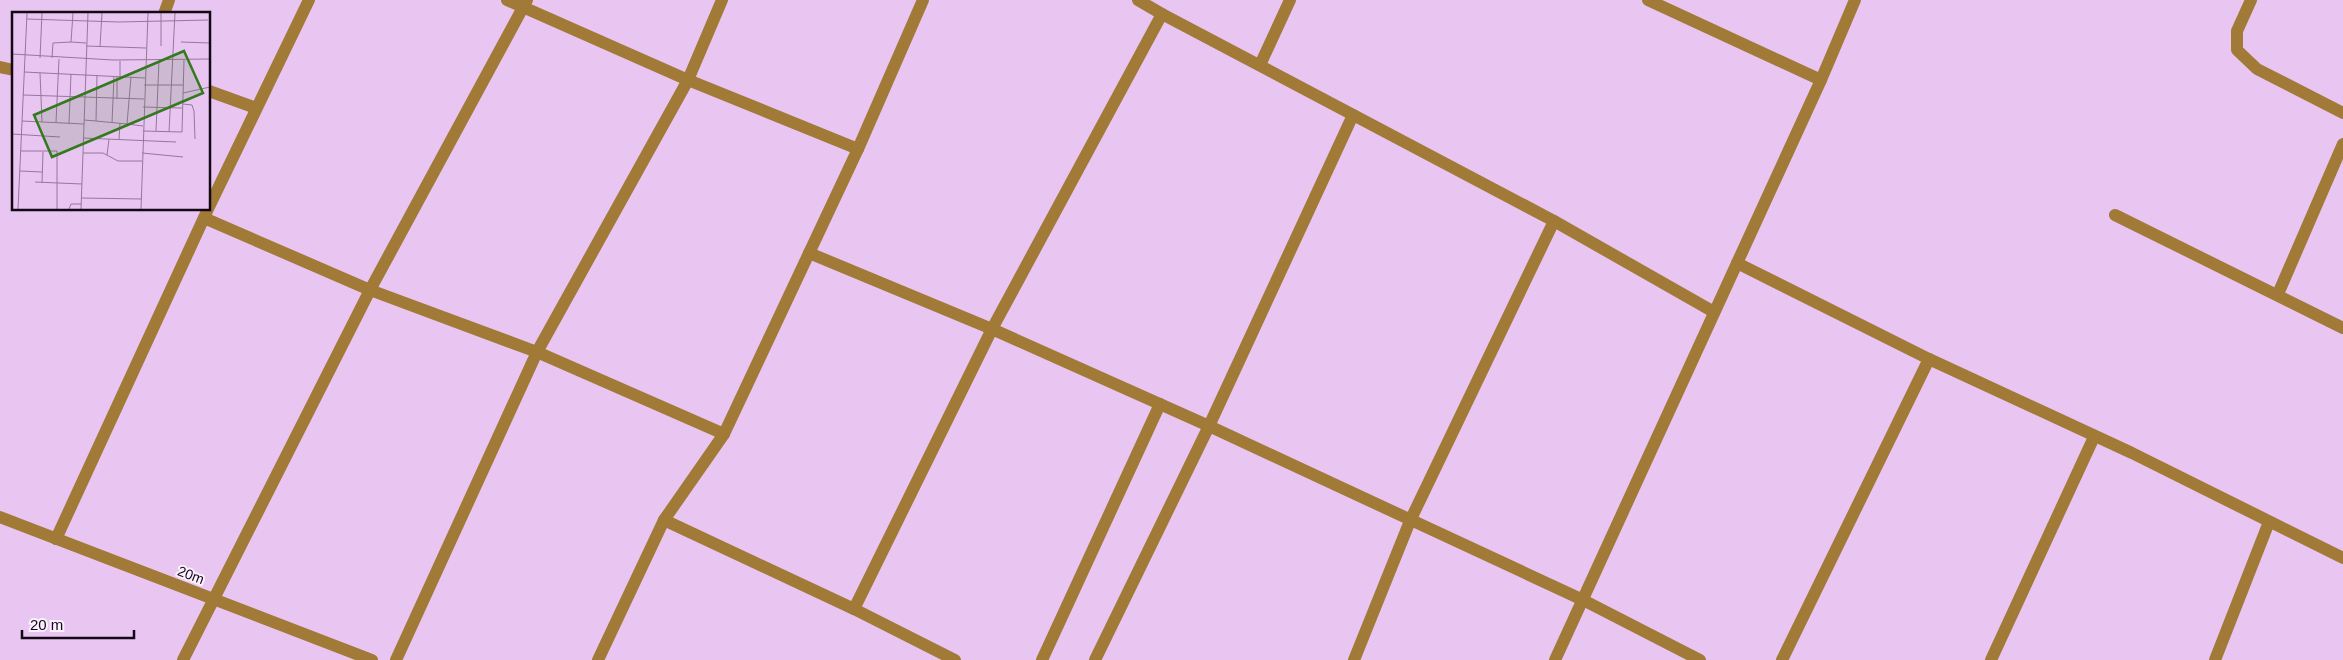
<svg xmlns="http://www.w3.org/2000/svg" width="2343" height="660" viewBox="0 0 2343 660" font-family="Helvetica,sans-serif">
<style>
.lines{fill:none;stroke-linecap:round;stroke-linejoin:round}
.minor{stroke:#a07a36;stroke-width:12}
.labels{text-anchor:middle;stroke-width:4;stroke-linejoin:round;paint-order:stroke}
.street-label{font-size:14px;fill:#140816;stroke:#fbf0fe}
.inset-road{fill:none;stroke:#94799a;stroke-width:1}
.view{fill:#337a1e;fill-opacity:0.15;stroke:#337a1e;stroke-width:2.5}
.inset-edge{fill:none;stroke:#140816;stroke-width:2.5}
</style>
<rect width="100%" height="100%" fill="#e9c5f2"/>
<g class="lines">
<g class="minor">
<polyline points="507,0 688,80 858,149"/>
<polyline points="1648,0 1821,80"/>
<polyline points="2251,0 2237,31 2237,50 2257,69 2343,113"/>
<polyline points="164,14 169,0"/>
<polyline points="1162,14 1554,221"/>
<polyline points="1260,65 1290,0"/>
<polyline points="0,67 14,70"/>
<polyline points="209,91 256,108"/>
<polyline points="209,207 309,0"/>
<polyline points="2115,215 2343,328"/>
<polyline points="204,218 370,290 537,352 724,434"/>
<polyline points="809,253 992,329 1209,426 1583,600 1700,660"/>
<polyline points="1737,263 1929,359 2132,453 2343,558"/>
<polyline points="2278,294 2343,144"/>
<polyline points="0,517 372,660"/>
<polyline points="664,520 854,609 955,660"/>
<polyline points="56,539 208,209"/>
<polyline points="854,609 992,329 1162,14 1138,0"/>
<polyline points="183,660 370,290 527,0"/>
<polyline points="396,660 537,352 688,80 722,0"/>
<polyline points="598,660 664,520 724,434 858,149 923,0"/>
<polyline points="1042,660 1160,404"/>
<polyline points="1095,660 1209,426 1353,115"/>
<polyline points="1354,660 1410,521 1554,221 1714,312"/>
<polyline points="1555,660 1821,80 1855,0"/>
<polyline points="1782,660 1929,359"/>
<polyline points="1991,660 2094,437"/>
<polyline points="2215,660 2269,522"/>
</g>
</g>
<g class="labels">
<g class="street-label">
<text transform="translate(191 575) rotate(21)" y="5">20m</text>
</g>
</g>
<g transform="translate(12 12)">
<rect width="198" height="198" fill="#e9c5f2"/>
<path class="inset-road" d="M 149,1 L 149,34M 15,7 L 107,10 L 196,8M 59,30 L 74,31M 169,30 L 198,31M 74,34 L 134,36M 88,34 L 90,1M 0,42 L 101,48 L 198,47M 28,46 L 30,1M 40,46 L 41,31 L 59,30 L 61,1M 12,60 L 133,66M 28,61 L 30,110M 108,65 L 108,49M 119,65 L 115,112 L 131,114M 132,73 L 171,73M 171,81 L 198,75M 11,83 L 132,87M 105,87 L 105,64M 171,92 L 180,93 L 182,99 L 183,127M 131,95 L 170,96M 72,108 L 84,109 L 85,63M 10,109 L 72,112M 84,109 L 115,112M 44,110 L 47,47M 57,111 L 59,62M 100,111 L 102,64M 131,119 L 170,120 L 172,48M 144,119 L 147,49M 157,120 L 163,1M 0,122 L 48,125M 71,126 L 164,130M 107,127 L 108,111M 9,139 L 45,139 L 45,197M 71,141 L 91,141 L 106,149 L 130,149M 130,141 L 171,145M 95,143 L 97,127M 8,159 L 30,160M 23,170 L 70,172M 30,171 L 31,140M 69,186 L 130,187M 6,197 L 15,1M 57,197 L 59,192 L 69,192M 69,197 L 76,1M 129,197 L 136,1"/>
<path class="view" d="M 172,39 L 191,81 L 40,145 L 22,103 Z"/>
<rect width="198" height="198" class="inset-edge"/>
</g>
<path d="M22 630v8h112v-8" fill="none" stroke="#140816" stroke-width="2.5"/>
<text x="30" y="630" font-size="15" fill="#140816" stroke="#fbf0fe" stroke-width="4" paint-order="stroke">20 m</text>
</svg>
